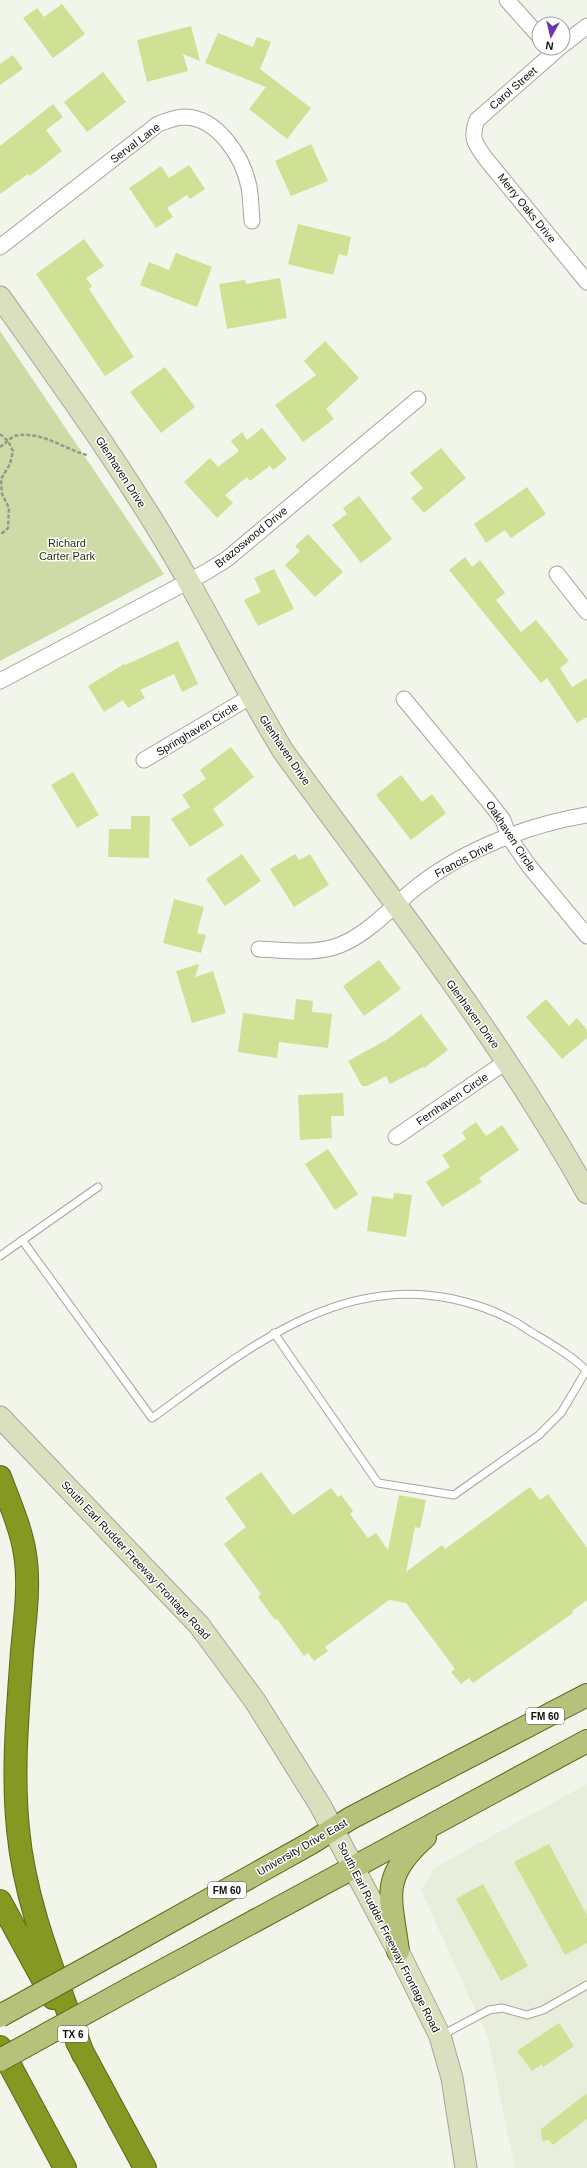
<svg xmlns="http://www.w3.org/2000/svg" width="587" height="2168" viewBox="0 0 587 2168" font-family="Arial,sans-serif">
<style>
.built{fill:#e8eedb}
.green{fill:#cedba6}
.building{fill:#cfe194}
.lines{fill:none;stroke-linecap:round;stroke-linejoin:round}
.lane-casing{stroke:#a4a69c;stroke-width:9}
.street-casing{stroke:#a4a69c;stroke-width:17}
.secondary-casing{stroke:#a4a69c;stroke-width:23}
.primary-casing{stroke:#5b681a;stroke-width:24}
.highway-casing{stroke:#5b681a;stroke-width:24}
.path{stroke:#969890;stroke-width:2.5;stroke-dasharray:4 2;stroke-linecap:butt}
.lane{stroke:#fff;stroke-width:7}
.street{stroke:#fff;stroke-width:15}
.secondary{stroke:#dae0bd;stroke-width:21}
.primary{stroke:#b6c27a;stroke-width:22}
.highway{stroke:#859922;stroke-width:22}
.primary-bridge-casing{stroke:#5b681a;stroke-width:24;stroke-linecap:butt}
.primary-bridge{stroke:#b6c27a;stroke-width:22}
.labels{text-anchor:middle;stroke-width:3;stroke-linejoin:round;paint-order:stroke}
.shield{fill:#fff;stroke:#565654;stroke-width:1}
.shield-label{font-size:10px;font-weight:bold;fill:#0d0e0a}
.street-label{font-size:11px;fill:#0d0e0a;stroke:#fff}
.park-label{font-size:11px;fill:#29300f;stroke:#fff}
</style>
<rect width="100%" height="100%" fill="#f2f5ea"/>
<polygon class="built" points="587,1784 587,2168 515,2168 488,2038 421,1890 434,1868"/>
<polygon class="green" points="0,331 164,574 0,661"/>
<g class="building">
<polygon points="62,4 85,34 53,58 23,18 37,8 44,17"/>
<polygon points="191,26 200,61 183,54 188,71 147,82 137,40"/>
<polygon points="218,33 253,47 257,37 271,42 260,69 311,108 287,139 249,109 266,87 205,63"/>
<polygon points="13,55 23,69 0,85 0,64"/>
<polygon points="103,72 126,102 87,132 64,102"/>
<polygon points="53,104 63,117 46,130 62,151 30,176 28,174 0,194 0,146"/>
<polygon points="311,144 328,181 291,196 275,161"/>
<polygon points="189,165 205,189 190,199 187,195 167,208 173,217 156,228 129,188 161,166 169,178"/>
<polygon points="298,224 351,237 347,256 339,254 333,275 288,264"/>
<polygon points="84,239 104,266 86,278 92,286 89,289 134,357 105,376 36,274"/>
<polygon points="176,253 212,267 197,307 140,285 149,262 169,270"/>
<polygon points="280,278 287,318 227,329 219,284 245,280 246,284"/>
<polygon points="325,341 359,378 326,409 334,419 303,442 275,405 316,375 304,361"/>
<polygon points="165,367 195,407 161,433 130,392"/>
<polygon points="262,428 287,459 273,470 270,466 250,481 247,477 225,495 233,503 217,518 184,482 210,458 218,467 239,451 231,441 242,432 247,440"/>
<polygon points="441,448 466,478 424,513 411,498 423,488 410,473"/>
<polygon points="527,487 546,514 511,538 505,530 486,543 474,524"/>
<polygon points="359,496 392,539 361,563 332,525 347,514 343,508"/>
<polygon points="308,534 343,572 315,597 285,565 300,551 295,546"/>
<polygon points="465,557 472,567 480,560 505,593 496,600 521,632 536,620 569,661 560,668 572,687 587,678 587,717 577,723 547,678 541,683 449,570"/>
<polygon points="274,569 294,609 258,626 244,600 261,592 254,578"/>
<polygon points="178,641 198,684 182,692 174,674 140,690 145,698 128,708 123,700 104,712 88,686 124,664 125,665"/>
<polygon points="231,747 254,777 213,809 224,825 190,847 171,819 190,807 182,795 206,779 200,770"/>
<polygon points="73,772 99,815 77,828 51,785"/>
<polygon points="401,775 422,802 432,794 446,813 411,840 376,795"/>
<polygon points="131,816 150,816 149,858 108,857 109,829 131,829"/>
<polygon points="242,854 261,881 225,906 206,879"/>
<polygon points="295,854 299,860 310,854 329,885 294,907 270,869"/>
<polygon points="174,899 204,907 197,933 206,935 201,953 163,943"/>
<polygon points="379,960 401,989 364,1016 343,986"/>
<polygon points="199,964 195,977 213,971 226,1013 192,1023 176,971"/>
<polygon points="296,999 313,1001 312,1012 332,1014 328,1048 279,1042 277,1058 238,1052 243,1013 294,1020"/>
<polygon points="546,999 569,1026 577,1018 587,1030 587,1038 562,1059 526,1017"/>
<polygon points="421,1014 448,1050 424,1068 423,1067 390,1084 386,1076 367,1086 362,1086 348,1061 388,1039"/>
<polygon points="343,1093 344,1116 331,1116 332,1138 300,1140 298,1095"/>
<polygon points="476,1122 486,1136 502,1125 519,1150 479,1178 482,1182 442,1207 426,1182 450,1167 442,1155 466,1139 462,1132"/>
<polygon points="328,1149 358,1194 335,1210 305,1164"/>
<polygon points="394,1193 412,1195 406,1237 367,1231 372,1196 393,1199"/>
<polygon points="261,1472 293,1515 331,1488 338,1497 341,1495 353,1511 350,1514 368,1538 376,1533 388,1550 399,1495 426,1500 420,1528 415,1527 406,1572 442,1545 445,1549 530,1487 540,1500 548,1494 587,1548 587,1600 572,1611 573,1613 473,1683 469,1678 461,1684 451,1672 455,1669 406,1603 389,1600 325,1647 328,1651 314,1661 308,1653 304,1656 277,1619 275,1620 258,1597 261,1594 224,1544 246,1527 225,1498"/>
<polygon points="549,1844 587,1915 587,1943 565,1955 514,1862"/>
<polygon points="483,1884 528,1966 501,1981 456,1899"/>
<polygon points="559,2023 574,2046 543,2067 542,2064 532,2071 517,2051"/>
<polygon points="587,2093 587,2119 553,2145 549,2140 542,2141 541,2129"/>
</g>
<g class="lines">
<g class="lane-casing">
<g id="lane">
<path d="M 22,1240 L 152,1418 C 241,1354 335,1273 453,1299 C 481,1305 505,1314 528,1330 C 544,1340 577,1358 587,1372"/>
<polyline points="0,1256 98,1187"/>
<polyline points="274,1333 378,1483 454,1495 539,1435 561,1413 586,1371"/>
<polyline points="442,2035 489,2010 502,2008 527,2015 543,2010 587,1985"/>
</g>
</g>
<g class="street-casing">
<g id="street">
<polyline points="507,0 539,36"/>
<polyline points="563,45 587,26"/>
<path d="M 559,48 L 477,120 C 470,138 475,144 486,159 L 587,282"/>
<path d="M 0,247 L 158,124 C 167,121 175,117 185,117 C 218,118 243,157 249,187 C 251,198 251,210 252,221"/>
<polyline points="557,574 587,612"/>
<polyline points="0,681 206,572 227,559 418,399"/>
<polyline points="404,699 489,802 503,820 509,837 529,866 587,936"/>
<polyline points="144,760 250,697"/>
<path d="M 259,949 C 286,950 315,955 340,945 C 370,933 393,905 418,886 C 465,849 528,825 587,815"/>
<polyline points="396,1137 507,1061"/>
</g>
</g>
<g class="secondary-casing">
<g id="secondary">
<path d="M 0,297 C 66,390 133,482 189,582 C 220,638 249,695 283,751 C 388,895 500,1037 587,1193"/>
<polyline points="0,1417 199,1625 255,1701 320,1805 398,1951 440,2036 452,2078 466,2168"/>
</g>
</g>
<g class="primary-casing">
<g id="primary">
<polyline points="121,1949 311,1843 351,1818 587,1695"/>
<path d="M 398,1951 C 391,1897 379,1878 425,1837"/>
<polyline points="140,1983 587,1741"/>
</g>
</g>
<g class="highway-casing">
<g id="highway">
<path d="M 0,1477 C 9,1501 21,1528 25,1554 C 30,1585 25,1619 22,1651 C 18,1710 12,1769 18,1829 C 25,1907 58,1981 83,2054"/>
<polyline points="0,1901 53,1998"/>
<polyline points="77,2042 145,2168"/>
<polyline points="0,2047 65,2168"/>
</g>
</g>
<g class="path">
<polyline points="0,434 8,441 13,451 10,464 1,479 2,494 9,508 8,528 0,535"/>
<path d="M 0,447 C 5,444 10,438 15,436 C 40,430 64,449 87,455"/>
</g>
<use href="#lane" class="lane"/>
<use href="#street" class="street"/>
<use href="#secondary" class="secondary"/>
<use href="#primary" class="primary"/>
<use href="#highway" class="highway"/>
<g class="primary-bridge-casing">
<g id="primary-bridge">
<polyline points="0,2016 121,1949"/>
<polyline points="0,2060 140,1983"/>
</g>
</g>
<use href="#primary-bridge" class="primary-bridge"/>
</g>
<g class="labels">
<g class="shield">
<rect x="526" y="1708" width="38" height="16" rx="3"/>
<rect x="208" y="1882" width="38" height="16" rx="3"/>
<rect x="58" y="2026" width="30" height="16" rx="3"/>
</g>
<g class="shield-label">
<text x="545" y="1720">FM 60</text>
<text x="227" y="1894">FM 60</text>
<text x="73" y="2038">TX 6</text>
</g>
<g class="street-label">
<text transform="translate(513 88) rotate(-41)" y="4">Carol Street</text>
<text transform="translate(135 143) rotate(-37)" y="4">Serval Lane</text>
<text transform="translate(527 208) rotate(51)" y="4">Merry Oaks Drive</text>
<text transform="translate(121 472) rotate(57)" y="4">Glenhaven Drive</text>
<text transform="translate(251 537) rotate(-39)" y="4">Brazoswood Drive</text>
<text transform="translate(197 729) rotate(-31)" y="4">Springhaven Circle</text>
<text transform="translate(285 750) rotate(56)" y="4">Glenhaven Drive</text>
<text transform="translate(511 836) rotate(57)" y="4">Oakhaven Circle</text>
<text transform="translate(464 859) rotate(-28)" y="4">Francis Drive</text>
<text transform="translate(473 1014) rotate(54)" y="4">Glenhaven Drive</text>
<text transform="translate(452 1099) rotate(-34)" y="4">Fernhaven Circle</text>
<text transform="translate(136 1560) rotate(47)" y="4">South Earl Rudder Freeway Frontage Road</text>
<text transform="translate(302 1847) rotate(-30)" y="4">University Drive East</text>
<text transform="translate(389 1937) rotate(63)" y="4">South Earl Rudder Freeway Frontage Road</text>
</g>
<g class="park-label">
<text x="67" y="547">Richard<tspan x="67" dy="13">Carter Park</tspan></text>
</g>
</g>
<g transform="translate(551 36) rotate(188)"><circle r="19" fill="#ffffff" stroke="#9e9f9d"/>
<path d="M0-3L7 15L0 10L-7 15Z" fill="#6a36ad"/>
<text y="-6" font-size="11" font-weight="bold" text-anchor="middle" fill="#0d0e0a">N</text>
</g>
</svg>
